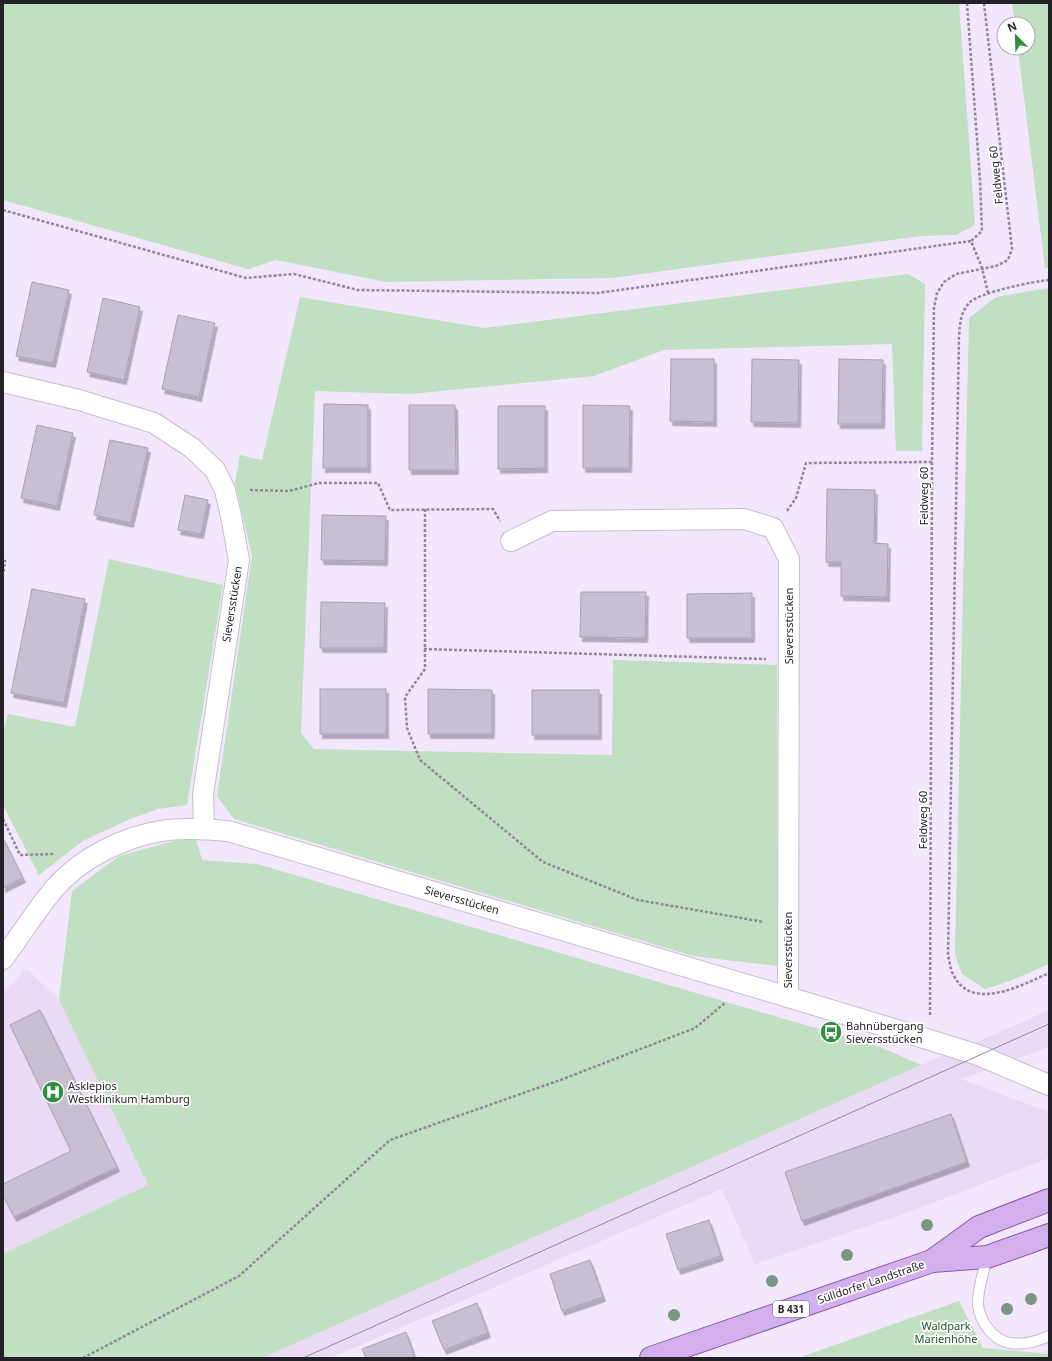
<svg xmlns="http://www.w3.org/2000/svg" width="1052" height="1361" viewBox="0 0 1052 1361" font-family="'Noto Sans',sans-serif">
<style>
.built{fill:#e9daf6}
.green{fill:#c0e0c1}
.building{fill:#c9bfd3;stroke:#aaa0b4;filter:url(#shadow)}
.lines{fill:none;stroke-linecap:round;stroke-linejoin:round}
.lane-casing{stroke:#c8bdd1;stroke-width:12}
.street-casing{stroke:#c8bdd1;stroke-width:22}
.primary-casing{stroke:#835aa2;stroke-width:24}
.path{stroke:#8f8896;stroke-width:2.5;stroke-dasharray:3 2;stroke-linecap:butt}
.lane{stroke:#fff;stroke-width:10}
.street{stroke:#fff;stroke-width:20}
.primary{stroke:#d3afee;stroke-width:22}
.tram{stroke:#938b9a;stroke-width:1}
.tree{fill:#7a9784}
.labels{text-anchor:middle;stroke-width:3.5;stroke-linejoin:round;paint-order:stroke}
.shield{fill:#fff;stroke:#666469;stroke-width:1}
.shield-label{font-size:10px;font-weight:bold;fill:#252129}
.street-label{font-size:11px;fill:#252129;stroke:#fff}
.poi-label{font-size:11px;fill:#252129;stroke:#fff;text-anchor:start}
.park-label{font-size:11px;fill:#185622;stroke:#fff}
</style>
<defs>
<filter id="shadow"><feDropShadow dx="2.5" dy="4.5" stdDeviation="0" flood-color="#0004"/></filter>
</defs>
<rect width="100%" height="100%" fill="#f2e7fc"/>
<g class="built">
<polygon points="26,968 59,1000 148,1185 3,1254 3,995"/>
<polygon points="1049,1010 1049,1047 961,1079 1049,1112 1049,1158 901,1215 755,1264 722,1189 330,1358 262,1358 921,1065 998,1033"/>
</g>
<g class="green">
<polygon points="3,3 959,3 975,225 956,235 921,236 612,278 386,282 276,260 248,269 3,200"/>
<polygon points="1012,3 1049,3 1049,267 1045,268 1018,48 1028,48 1028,24 1015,24"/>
<polygon points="908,274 925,284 922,451 896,451 892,344 664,350 594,376 410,394 315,391 301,733 314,749 612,755 613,660 777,665 777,966 693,956 234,819 217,796 252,556 235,483 240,455 262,460 300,297 485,328"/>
<polygon points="1049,288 1049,964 1010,981 985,989 962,974 955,955 969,318 996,297"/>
<polygon points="109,559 223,585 187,805 158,809 130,819 83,841 39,875 3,805 3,733 8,714 75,727"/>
<polygon points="185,838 196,839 202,860 257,864 880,1047 921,1065 262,1358 3,1358 3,1254 148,1185 59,1000 72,891 119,856"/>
<polygon points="959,1301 983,1348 1049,1354 1049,1358 798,1358"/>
</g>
<g class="building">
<polygon points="32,282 69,290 53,363 16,356"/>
<polygon points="103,298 140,307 124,380 87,372"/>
<polygon points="178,315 215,323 199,397 162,389"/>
<polygon points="671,359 714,359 714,422 670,421"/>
<polygon points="752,359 799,360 798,423 751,422"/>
<polygon points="839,359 883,360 882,424 838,424"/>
<polygon points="324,404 368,405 368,468 323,468"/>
<polygon points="409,405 455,405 456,470 409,470"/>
<polygon points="583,405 630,406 629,468 583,468"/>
<polygon points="498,406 545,406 545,468 498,469"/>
<polygon points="37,425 73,433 57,506 21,498"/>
<polygon points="110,440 148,448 131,523 94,515"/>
<polygon points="827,489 875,490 874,543 888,544 887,597 841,596 841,562 826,562"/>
<polygon points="185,495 208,500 201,534 178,530"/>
<polygon points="322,515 386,516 385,561 321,560"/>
<polygon points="32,589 85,599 64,703 11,693"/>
<polygon points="581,592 646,592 645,638 580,637"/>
<polygon points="752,593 752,638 687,638 687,594"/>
<polygon points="321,602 385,603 384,648 320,648"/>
<rect x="320" y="689" width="66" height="45"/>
<polygon points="428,689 492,690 492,734 428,734"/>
<rect x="532" y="690" width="67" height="45"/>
<polygon points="3,838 23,878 3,888"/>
<polygon points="40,1010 117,1167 14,1217 3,1195 3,1184 71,1151 10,1025"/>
<polygon points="951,1114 967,1162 802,1221 785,1172"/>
<polygon points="709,1220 721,1256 678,1270 666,1234"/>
<polygon points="590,1260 603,1297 562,1311 550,1274"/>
<polygon points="477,1303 488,1333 444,1350 432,1321"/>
<polygon points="406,1332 415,1358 366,1358 362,1349"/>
</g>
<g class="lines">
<g class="lane-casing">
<path id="lane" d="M 987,1257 C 984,1271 977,1291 978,1305 C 980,1322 993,1340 1010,1343 C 1023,1345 1038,1341 1049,1336"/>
</g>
<g class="street-casing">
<g id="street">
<polyline points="3,382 79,400 154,423 192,448 215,470 225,490 231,516 239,560 203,794 204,829"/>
<polyline points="511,541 552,521 744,519 773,528 789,559 788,997"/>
<path d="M 3,959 C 20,936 35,912 53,890 C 81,857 125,836 167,830 C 187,828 208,829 228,831 L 788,997 L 930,1040 L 978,1055 L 1049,1085"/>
</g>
</g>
<g class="primary-casing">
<g id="primary">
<polyline points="932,1261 979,1227 1049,1200"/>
<polyline points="651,1358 932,1261 987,1257 1049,1235"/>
</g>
</g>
<g class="path">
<polyline points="967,3 980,180 982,231 971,241"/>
<polyline points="3,210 246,278 294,274 358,290 598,293 971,241 982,268 988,293"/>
<path d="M 1049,280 C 1035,281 977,293 969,303 C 960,314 960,323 959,337 L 948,956 C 950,962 950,969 953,974 C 971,1013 1022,985 1049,973"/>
<polyline points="250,490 289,491 319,483 378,483 390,510 493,509 500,521"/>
<polyline points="425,509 425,669 405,697 407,728 420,760 543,862 638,900 764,922"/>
<polyline points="787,511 796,498 806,463 932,462"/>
<polyline points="3,561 5,561 3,575"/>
<polyline points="424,649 766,659"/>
<polyline points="3,819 20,855 54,854"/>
<polyline points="930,1015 932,462 934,308 937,293 944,282 956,274 996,266 1008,260 1012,249 984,3"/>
<polyline points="83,1358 239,1276 390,1140 563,1079 695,1028 725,1003"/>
</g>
<use href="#lane" class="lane"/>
<use href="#street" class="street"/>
<use href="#primary" class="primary"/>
<polyline class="tram" points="303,1358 1049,1024"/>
</g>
<g class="tree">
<circle cx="927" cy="1225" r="6"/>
<circle cx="847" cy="1255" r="6"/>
<circle cx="772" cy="1281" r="6"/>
<circle cx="1031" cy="1299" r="6"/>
<circle cx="1007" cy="1309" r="6"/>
<circle cx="674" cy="1315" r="6"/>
</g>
<defs>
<g id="bus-disc" transform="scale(1.15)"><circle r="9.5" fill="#328e3f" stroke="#fff"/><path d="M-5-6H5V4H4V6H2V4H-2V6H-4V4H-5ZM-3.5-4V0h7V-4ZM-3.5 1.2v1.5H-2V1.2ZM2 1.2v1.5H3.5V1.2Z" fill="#fff"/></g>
<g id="hospital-disc" transform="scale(1.15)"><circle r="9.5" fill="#328e3f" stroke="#fff"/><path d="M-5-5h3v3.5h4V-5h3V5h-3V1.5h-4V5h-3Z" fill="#fff"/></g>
</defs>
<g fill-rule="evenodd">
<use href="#bus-disc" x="831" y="1032"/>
<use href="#hospital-disc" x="53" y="1092"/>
</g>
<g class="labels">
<rect class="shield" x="773" y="1301" width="36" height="16" rx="3"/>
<g class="shield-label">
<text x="791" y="1313">B 431</text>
</g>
<g class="street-label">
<text transform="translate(996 175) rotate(-96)" y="4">Feldweg 60</text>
<text transform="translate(924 496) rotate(-90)" y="4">Feldweg 60</text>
<text transform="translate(232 604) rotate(-81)" y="4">Sieversstücken</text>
<text transform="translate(789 626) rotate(-90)" y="4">Sieversstücken</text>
<text transform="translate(923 820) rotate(-90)" y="4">Feldweg 60</text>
<text transform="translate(462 900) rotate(16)" y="4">Sieversstücken</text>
<text transform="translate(788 950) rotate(-90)" y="4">Sieversstücken</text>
<text transform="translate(871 1282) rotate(-19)" y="4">Sülldorfer Landstraße</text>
</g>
<g class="poi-label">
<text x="846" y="1030">Bahnübergang<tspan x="846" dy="13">Sieversstücken</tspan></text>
<text x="68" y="1090">Asklepios<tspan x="68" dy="13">Westklinikum Hamburg</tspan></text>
</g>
<g class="park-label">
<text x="946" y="1330">Waldpark<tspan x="946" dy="13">Marienhöhe</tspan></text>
</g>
</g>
<rect width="1052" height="1361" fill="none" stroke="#252129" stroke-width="8"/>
<g transform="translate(1016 36) rotate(337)"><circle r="19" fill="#ffffff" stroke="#a8a6a9"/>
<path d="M0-3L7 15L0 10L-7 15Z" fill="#328e3f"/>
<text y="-6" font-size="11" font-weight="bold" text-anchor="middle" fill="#252129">N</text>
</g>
</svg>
